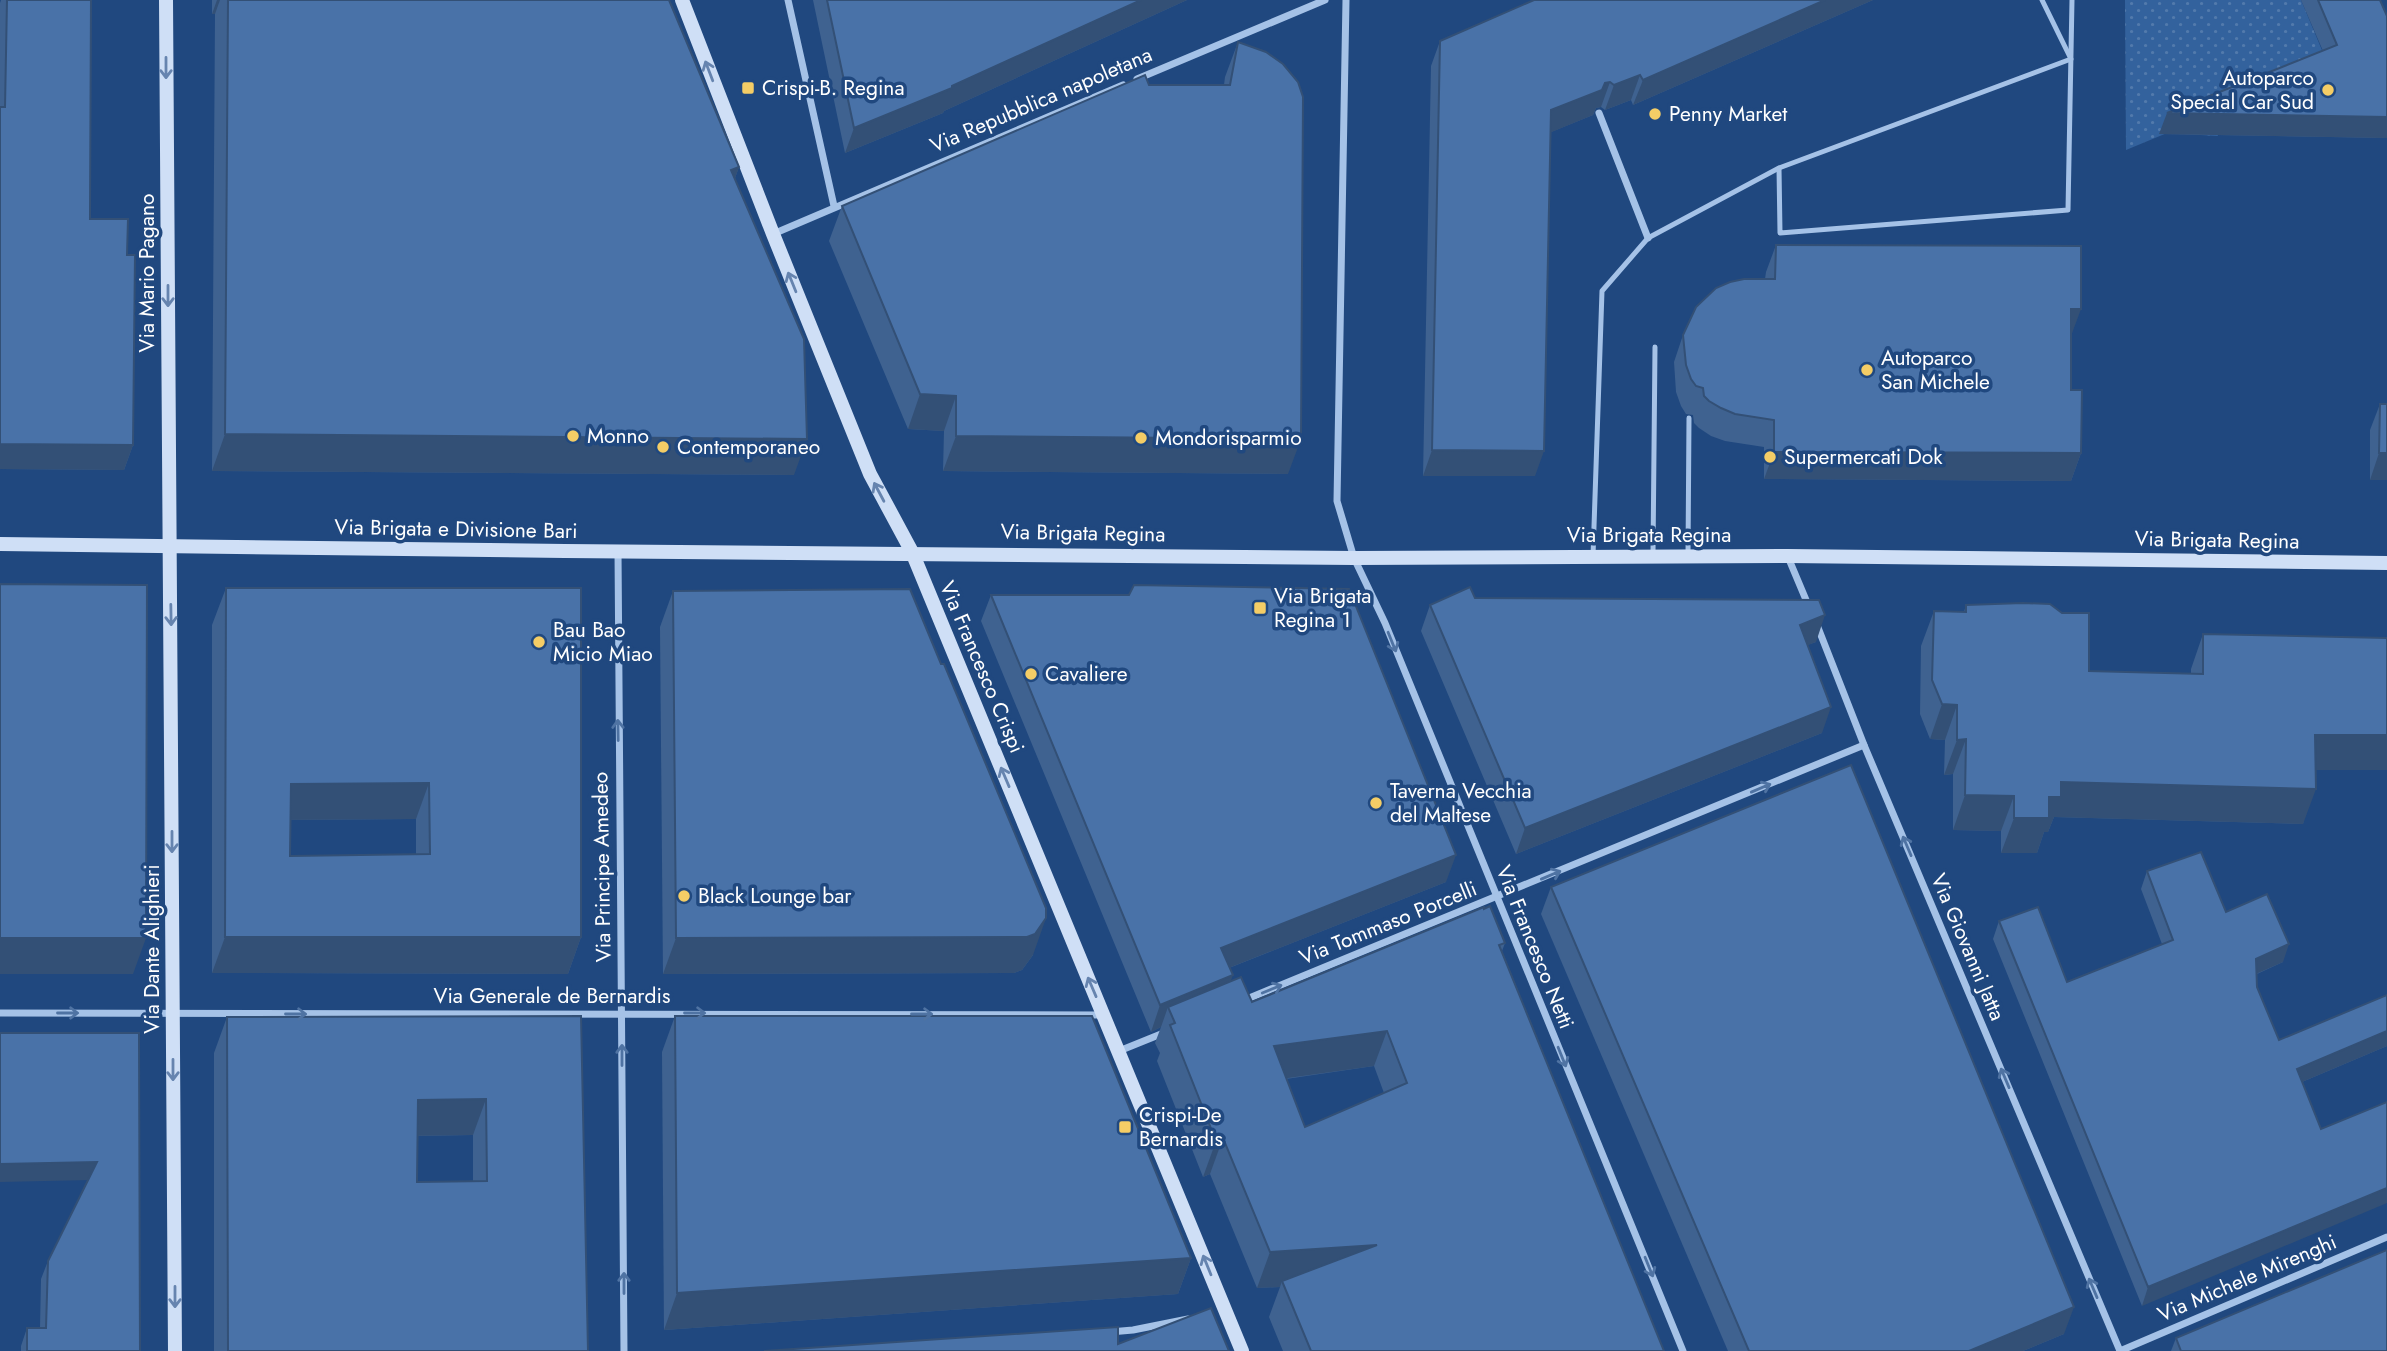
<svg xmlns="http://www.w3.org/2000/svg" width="2387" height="1351" viewBox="0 0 2387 1351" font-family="Jost,sans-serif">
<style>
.grass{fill:url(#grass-dots)}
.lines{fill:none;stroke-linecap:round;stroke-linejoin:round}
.lane{stroke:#a5c2e7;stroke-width:5}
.street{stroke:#a5c2e7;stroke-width:7}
.secondary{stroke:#cfdff6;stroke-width:14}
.wall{fill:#3f6290;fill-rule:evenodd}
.shaded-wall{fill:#335076}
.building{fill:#4972a8;stroke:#335076;stroke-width:2;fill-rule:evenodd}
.oneway{stroke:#6684af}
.oneway2{stroke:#4f73a3}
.poi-dot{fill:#f4cd66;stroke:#20487f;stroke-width:2.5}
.labels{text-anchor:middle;stroke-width:7;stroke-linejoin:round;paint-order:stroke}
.poi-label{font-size:21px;fill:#fff;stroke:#20487f;text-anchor:start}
.street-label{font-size:21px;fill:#fff;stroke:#20487f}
</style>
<defs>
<pattern id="grass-dots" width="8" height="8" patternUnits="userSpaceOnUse" patternTransform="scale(1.75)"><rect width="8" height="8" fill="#33629d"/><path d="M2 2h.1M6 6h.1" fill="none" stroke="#527aac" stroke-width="1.8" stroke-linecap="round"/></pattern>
</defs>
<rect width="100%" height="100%" fill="#20487f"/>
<polygon class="grass" points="2125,0 2301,0 2329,67 2210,115 2218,136 2167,133 2126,150"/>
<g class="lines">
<g class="lane">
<polyline points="1779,168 1780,233 2068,210 2072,0"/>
<polyline points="1653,554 1655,347"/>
<polyline points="1688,555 1689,418"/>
<polyline points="1593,556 1602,291 1648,238 1779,168 2071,59 2042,0"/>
</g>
<g class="street">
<polyline points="788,0 834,206"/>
<polyline points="1346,0 1337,501 1354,558 1385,623 1683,1351"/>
<polyline points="1137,79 1325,0"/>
<polyline points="1599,113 1648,238"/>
<polyline points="773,234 1123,85"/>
<polyline points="618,551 624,1351"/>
<polyline points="1788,557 1809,607"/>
<polyline points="1817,625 1864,745 2120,1351"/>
<polyline points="1242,1001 1864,745"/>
<polyline points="0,1013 1104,1015"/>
<polyline points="1119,1051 1166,1032"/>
<polyline points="1110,1332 1133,1330 1188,1319"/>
<polyline points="2120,1351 2387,1237"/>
</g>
<g class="secondary">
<polyline points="166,0 175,1351"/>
<polyline points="682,0 773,234 870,474 912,552 1242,1351"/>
<polyline points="0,544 565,551 1354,558 1788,556 2387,563"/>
</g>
</g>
<g class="wall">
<polygon points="1,0 91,0 90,219 127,255 133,445 124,470 0,469 0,3"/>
<polygon points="212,0 669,0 739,167 735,178 794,475 212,471 215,14 212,14"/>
<polygon points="813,0 1187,0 944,111 943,113 845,153"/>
<polygon points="1534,0 1873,0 1633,105 1631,100 1605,110 1601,107 1596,108 1593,115 1551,132 1535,476 1423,476 1431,66 1440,41"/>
<polygon points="2301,0 2380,0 2387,138 2159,134 2323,51"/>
<polygon points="1238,42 1288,474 943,471 944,431 908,429 829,241 842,206 1149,85 1224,85 1225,77"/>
<polygon points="1776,245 2071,335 2071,390 2081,453 2071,481 1764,479 1764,447 1725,441 1711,436 1699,428 1694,423 1693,415 1686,414 1681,406 1676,392 1674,362 1683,335 1765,279 1766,272"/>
<polygon points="2380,404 2387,480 2370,480 2370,430"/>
<path d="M 226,588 L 581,588 L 581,937 L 568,974 L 212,973 L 212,625 ZM 416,819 L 416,854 L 290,856 L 290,820 Z"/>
<polygon points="673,591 1033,955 1022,970 1014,973 663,974 660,627"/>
<path d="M 991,595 L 1446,882 L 1229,968 L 1230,982 L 1252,1002 L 1505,943 L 1502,951 L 1664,1351 L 1283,1351 L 1269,1317 L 1280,1287 L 1257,1288 L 1210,1174 L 1203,1177 L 1157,1061 L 1160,1053 L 1155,1043 L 1161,1027 L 1151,1032 L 981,621 ZM 1374,1066 L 1384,1093 L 1305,1127 L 1286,1079 Z"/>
<polygon points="1475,598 1816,642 1807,645 1822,733 1516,854 1421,631 1430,605"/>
<polygon points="1966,605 2089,671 2191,674 2191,669 2203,634 2316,770 2303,824 2054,817 2048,832 2044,832 2037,853 2001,853 2001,831 1953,830 1953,774 1944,775 1945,740 1930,739 1920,714 1921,646 1934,611 1964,612"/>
<polygon points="2147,871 2226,912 2283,962 2257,974 2257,987 2279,1040 2387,1046 2302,1082 2142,1306 1993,939 1999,921 2067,982 2162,944 2141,889"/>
<polygon points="1551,887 2064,1334 2023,1351 1728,1351 1541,914"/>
<path d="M 581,1016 L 588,1351 L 214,1351 L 214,1053 L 227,1017 ZM 473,1135 L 473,1181 L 417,1182 L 417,1136 Z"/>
<polygon points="675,1016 1191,1258 1178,1294 664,1330 662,1052"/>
<polygon points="139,1033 140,1351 21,1351 21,1346 27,1328 40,1328 41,1279 48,1261 88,1180"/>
<polygon points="2176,1338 2387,1351 2171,1351"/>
</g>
<g class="shaded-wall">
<polygon points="217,0 220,0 215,14 212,14"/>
<polygon points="1141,0 1187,0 944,111 943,113 845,153 854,128 952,86"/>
<polygon points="1825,0 1873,0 1633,105 1643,80"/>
<polygon points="1640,75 1631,100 1605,110 1614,85"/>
<polygon points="1610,82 1601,107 1596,108 1593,115 1542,136 1551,110 1605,83"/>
<polygon points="2167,113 2387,117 2387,138 2159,134"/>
<polygon points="739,167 726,203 731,170"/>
<polygon points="2071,309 2081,309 2071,336"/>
<polygon points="920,394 956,396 944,431 908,429"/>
<polygon points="225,434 807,439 794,475 212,471"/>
<polygon points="956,436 1301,439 1288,474 943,471"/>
<polygon points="0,444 133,445 124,470 0,469"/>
<polygon points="1432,450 1544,451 1535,476 1423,476"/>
<polygon points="1774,452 2081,453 2071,481 1764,479"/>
<polygon points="2379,453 2387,453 2387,480 2370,480"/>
<polygon points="1825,615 1816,642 1790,652 1800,625"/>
<polygon points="1942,704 1957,705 1945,740 1930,739"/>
<polygon points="1831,707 1822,733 1516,854 1525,828"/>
<polygon points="2315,735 2387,735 2387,770 2303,770"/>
<polygon points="1966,739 1953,774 1944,775 1957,740"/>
<polygon points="2061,782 2316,789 2303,824 2054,817 2048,832 2044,832 2037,853 2001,853 2014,818 2049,797"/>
<polygon points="429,783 416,819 278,820 291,784"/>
<polygon points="1965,795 2014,796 2001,831 1953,830"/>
<polygon points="1456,855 1446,882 1211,975 1221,948"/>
<polygon points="1046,918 1033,955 1022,970 1014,973 663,974 676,938"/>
<polygon points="225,937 581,937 568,974 212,973"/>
<polygon points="0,938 146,938 133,974 0,974"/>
<polygon points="2289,944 2283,962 2249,977 2256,959"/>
<polygon points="1233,975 1223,1002 1168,1007 1161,1027 1151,1032 1160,1005"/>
<polygon points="1387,1031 1374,1066 1260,1082 1274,1046"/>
<polygon points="2387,1031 2387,1046 2290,1087 2297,1069"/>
<polygon points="486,1099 473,1135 404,1136 418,1100"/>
<polygon points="1223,1138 1210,1174 1203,1177 1216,1141"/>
<polygon points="97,1162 91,1180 0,1182 0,1164"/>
<polygon points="2387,1188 2387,1203 2142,1306 2148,1287"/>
<polygon points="1377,1245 1282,1281 1280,1287 1257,1288 1270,1252"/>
<polygon points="1191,1258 1178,1294 664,1330 677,1293"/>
<polygon points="2074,1307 2064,1334 2023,1351 1969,1351"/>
</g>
<g class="building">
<polygon points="7,0 91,0 90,219 128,219 127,255 135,255 133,445 0,444 0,107 5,107"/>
<polygon points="228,0 669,0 739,167 731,170 804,339 807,439 225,434"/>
<polygon points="827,0 1141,0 952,86 952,88 854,128"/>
<polygon points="1534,0 1825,0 1643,80 1640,75 1614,85 1610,82 1605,83 1602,90 1551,110 1544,451 1432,450 1440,41"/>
<polygon points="2318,0 2380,0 2387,16 2387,117 2167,113 2337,45"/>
<polygon points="1238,42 1266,52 1283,64 1298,82 1303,97 1301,439 956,436 956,396 920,394 842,206 1145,75 1149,85 1230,85"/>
<polygon points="1776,245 2081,246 2081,309 2071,309 2071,390 2082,390 2081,453 1774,452 1774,420 1735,414 1721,408 1709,401 1704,396 1703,388 1696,386 1691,379 1686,365 1683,335 1696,307 1716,288 1730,282 1744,279 1775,279"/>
<polygon points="2380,404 2387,404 2387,453 2379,453"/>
<polygon points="0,584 147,585 146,938 0,938"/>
<polygon points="1134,585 1349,589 1456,855 1221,948 1233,975 1160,1005 991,595 1129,595"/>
<polygon points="1470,587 1475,598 1819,600 1825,615 1800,625 1831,707 1525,828 1430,605"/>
<path d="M 226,588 L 581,588 L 581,937 L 225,937 ZM 429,783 L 430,854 L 290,856 L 291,784 Z"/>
<polygon points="910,589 941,664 944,664 1046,908 1046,918 1035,934 1027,937 676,938 673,591"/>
<polygon points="2023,603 2050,604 2062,613 2089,613 2089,671 2203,674 2203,634 2387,638 2387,735 2315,735 2316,789 2061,782 2061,797 2049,797 2049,818 2014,818 2014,796 1965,795 1966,739 1957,740 1957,705 1942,704 1932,680 1934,611 1966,612 1966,605"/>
<polygon points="1851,765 2074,1307 1969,1351 1749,1351 1551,887"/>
<polygon points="2201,852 2226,912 2267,894 2289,944 2256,959 2257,987 2279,1040 2387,995 2387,1031 2297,1069 2321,1129 2387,1102 2387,1188 2148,1287 1999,921 2038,907 2067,982 2173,940 2147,871"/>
<path d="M 1490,906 L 1505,943 L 1499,945 L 1664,1351 L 1311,1351 L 1282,1281 L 1377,1245 L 1270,1252 L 1223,1138 L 1216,1141 L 1170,1025 L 1175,1023 L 1168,1007 L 1241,977 L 1252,1002 L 1484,907 L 1484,909 ZM 1387,1031 L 1407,1083 L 1305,1127 L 1274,1046 Z"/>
<path d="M 581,1016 L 588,1351 L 228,1351 L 227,1017 ZM 486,1099 L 487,1181 L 417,1182 L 418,1100 Z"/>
<polygon points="675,1016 1092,1016 1191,1258 677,1293"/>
<polygon points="0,1033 139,1033 140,1351 27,1351 27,1328 46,1328 48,1261 97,1162 0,1164"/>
<polygon points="2387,1250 2387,1351 2181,1351 2176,1338"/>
<polygon points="1211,1308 1229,1351 764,1351 1118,1327 1118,1344"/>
</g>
<defs><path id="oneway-shaft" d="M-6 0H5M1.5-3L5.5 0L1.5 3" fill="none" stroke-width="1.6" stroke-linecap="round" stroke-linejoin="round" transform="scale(1.75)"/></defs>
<g class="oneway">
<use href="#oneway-shaft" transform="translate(166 68) rotate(90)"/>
<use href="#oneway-shaft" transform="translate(709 71) rotate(-111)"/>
<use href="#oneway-shaft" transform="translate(792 282) rotate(-112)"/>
<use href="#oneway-shaft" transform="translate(168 296) rotate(90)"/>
<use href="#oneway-shaft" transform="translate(879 492) rotate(-118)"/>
<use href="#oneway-shaft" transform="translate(171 615) rotate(89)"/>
<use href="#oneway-shaft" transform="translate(1005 777) rotate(-113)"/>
<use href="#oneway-shaft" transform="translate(172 842) rotate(90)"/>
<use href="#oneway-shaft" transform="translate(1092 987) rotate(-113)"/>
<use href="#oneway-shaft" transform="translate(173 1070) rotate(90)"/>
<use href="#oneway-shaft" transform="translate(1207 1265) rotate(-112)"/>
<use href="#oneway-shaft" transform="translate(175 1297) rotate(90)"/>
</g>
<g class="oneway2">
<use href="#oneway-shaft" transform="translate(1392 642) rotate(68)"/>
<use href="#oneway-shaft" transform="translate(618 730) rotate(-91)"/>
<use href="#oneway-shaft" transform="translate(1761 788) rotate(-23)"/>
<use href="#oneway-shaft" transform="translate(1907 846) rotate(-113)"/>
<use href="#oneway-shaft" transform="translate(1551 875) rotate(-23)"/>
<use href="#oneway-shaft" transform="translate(1272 989) rotate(-22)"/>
<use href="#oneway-shaft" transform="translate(68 1013)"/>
<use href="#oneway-shaft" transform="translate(695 1013)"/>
<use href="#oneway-shaft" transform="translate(296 1014)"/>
<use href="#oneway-shaft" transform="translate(922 1014)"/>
<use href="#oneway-shaft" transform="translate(622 1055) rotate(-90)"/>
<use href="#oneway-shaft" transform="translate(1562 1057) rotate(68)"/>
<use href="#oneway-shaft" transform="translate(2005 1078) rotate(-113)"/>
<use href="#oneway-shaft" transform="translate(1649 1267) rotate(68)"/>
<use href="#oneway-shaft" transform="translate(624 1283) rotate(-90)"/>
<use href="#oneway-shaft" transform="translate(2093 1288) rotate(-113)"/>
</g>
<g class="poi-dot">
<rect x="741" y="81" width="14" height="14" rx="3.5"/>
<circle cx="2328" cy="90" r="7"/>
<circle cx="1655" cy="114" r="7"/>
<circle cx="1867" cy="370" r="7"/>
<circle cx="573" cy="436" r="7"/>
<circle cx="1141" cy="438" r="7"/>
<circle cx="663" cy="447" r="7"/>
<circle cx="1770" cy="457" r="7"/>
<rect x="1253" y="601" width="14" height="14" rx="3.5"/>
<circle cx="539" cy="642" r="7"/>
<circle cx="1031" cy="674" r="7"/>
<circle cx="1376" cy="803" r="7"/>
<circle cx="684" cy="896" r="7"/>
<rect x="1118" y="1120" width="14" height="14" rx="3.5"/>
</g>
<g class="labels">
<g class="poi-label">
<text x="2314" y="85" text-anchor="end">Autoparco<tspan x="2314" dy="24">Special Car Sud</tspan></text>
<text x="762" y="95">Crispi-B. Regina</text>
<text x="1669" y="121">Penny Market</text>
<text x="1881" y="365">Autoparco<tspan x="1881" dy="24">San Michele</tspan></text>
<text x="587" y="443">Monno</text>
<text x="1155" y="445">Mondorisparmio</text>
<text x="677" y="454">Contemporaneo</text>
<text x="1784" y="464">Supermercati Dok</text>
<text x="1274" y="603">Via Brigata<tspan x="1274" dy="24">Regina 1</tspan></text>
<text x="553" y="637">Bau Bao<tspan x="553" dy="24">Micio Miao</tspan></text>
<text x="1045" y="681">Cavaliere</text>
<text x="1390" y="798">Taverna Vecchia<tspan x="1390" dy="24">del Maltese</tspan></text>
<text x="698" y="903">Black Lounge bar</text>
<text x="1139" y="1122">Crispi-De<tspan x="1139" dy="24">Bernardis</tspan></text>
</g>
<g class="street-label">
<text transform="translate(1041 100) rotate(-23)" y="7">Via Repubblica napoletana</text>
<text transform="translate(147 273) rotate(-90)" y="7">Via Mario Pagano</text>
<text transform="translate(456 529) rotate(1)" y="7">Via Brigata e Divisione Bari</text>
<text transform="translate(1083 533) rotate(1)" y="7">Via Brigata Regina</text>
<text x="1649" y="542">Via Brigata Regina</text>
<text transform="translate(2217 540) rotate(1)" y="7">Via Brigata Regina</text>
<text transform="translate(982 667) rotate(67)" y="7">Via Francesco Crispi</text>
<text transform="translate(602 867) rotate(-91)" y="7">Via Principe Amedeo</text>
<text transform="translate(1388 923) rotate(-22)" y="7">Via Tommaso Porcelli</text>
<text transform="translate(1535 947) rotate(68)" y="7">Via Francesco Netti</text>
<text transform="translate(1968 947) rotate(67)" y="7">Via Giovanni Jatta</text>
<text transform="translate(152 949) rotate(-90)" y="7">Via Dante Alighieri</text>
<text x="552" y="1003">Via Generale de Bernardis</text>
<text transform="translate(2247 1278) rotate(-23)" y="7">Via Michele Mirenghi</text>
</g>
</g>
</svg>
